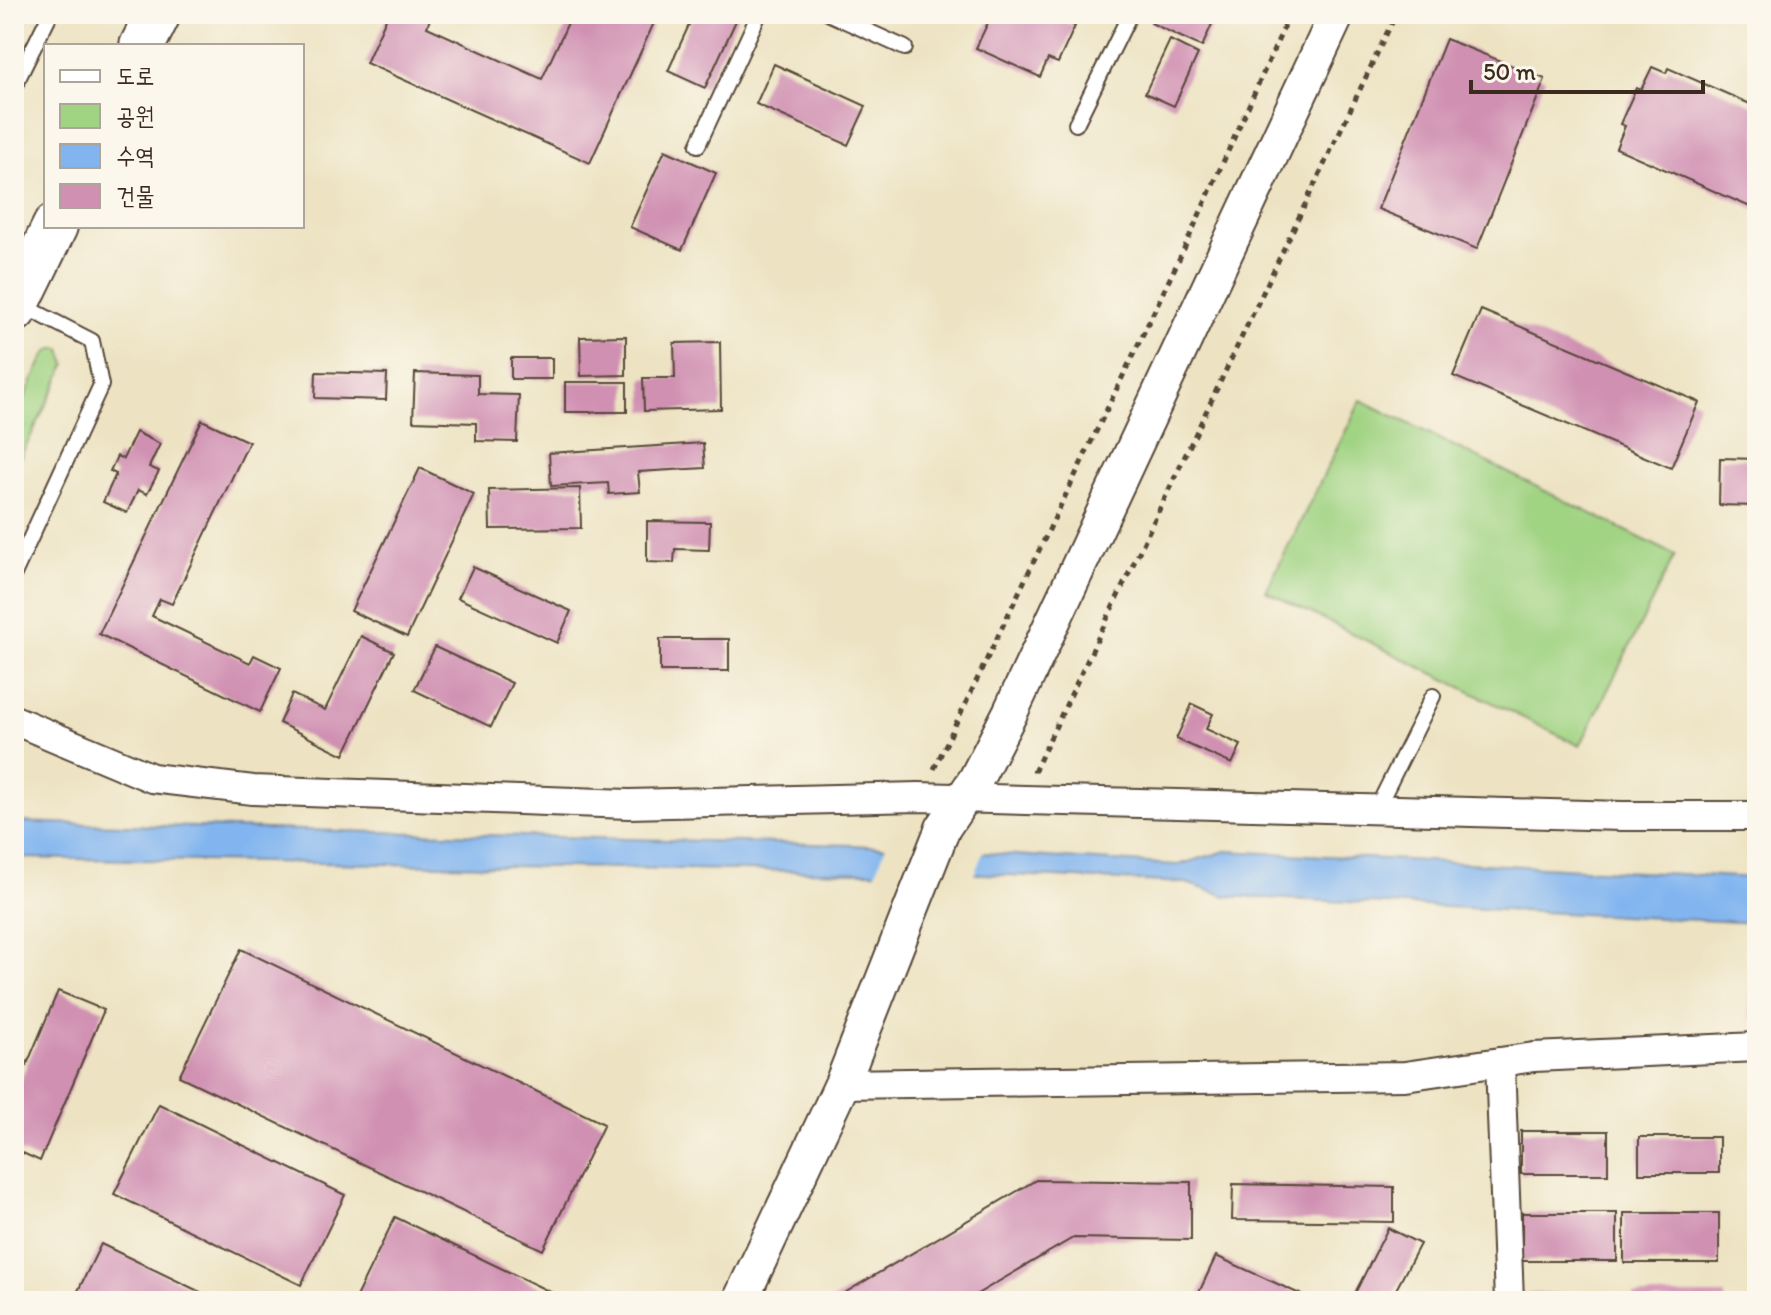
<svg xmlns="http://www.w3.org/2000/svg" width="1771" height="1315" viewBox="0 0 1771 1315" font-family="Itim,'Poor Story',sans-serif">
<style>
.green{fill:#a0d382;stroke:#6e7e50;stroke-width:2}
.water{fill:#82b5ef;stroke:#5e7086;stroke-width:2}
.pier{fill:#ede3c3}
.building{fill:#d090b2}
.lines{fill:none;stroke-linecap:round;stroke-linejoin:round}
.service-casing{stroke:#564637;stroke-width:18}
.minor-casing{stroke:#564637;stroke-width:32}
.tertiary-casing{stroke:#564637;stroke-width:38}
.trunk-casing{stroke:#564637;stroke-width:48}
.path{stroke:#564637;stroke-width:5;stroke-dasharray:6 6;stroke-linecap:butt}
.service{stroke:#fff;stroke-width:14}
.minor{stroke:#fff;stroke-width:28}
.tertiary{stroke:#fff;stroke-width:34}
.trunk{stroke:#fff;stroke-width:44}
</style>
<rect width="100%" height="100%" fill="#fbf7ec"/>
<filter id="ink" filterUnits="userSpaceOnUse"><feTurbulence type="fractalNoise" baseFrequency=".0125" numOctaves="2"/><feDisplacementMap in="SourceGraphic" scale="16" xChannelSelector="R" yChannelSelector="G"/><feConvolveMatrix kernelMatrix="1 2 1 2 8 2 1 2 1" color-interpolation-filters="sRGB"/></filter>
<filter id="wash" filterUnits="userSpaceOnUse"><feTurbulence type="fractalNoise" baseFrequency=".006" numOctaves="4" result="noise"/><feDisplacementMap in="SourceGraphic" scale="32" xChannelSelector="R" yChannelSelector="G"/><feGaussianBlur stdDeviation="1.8" result="paint"/><feColorMatrix in="noise" values="0 0 0 0 0 0 0 0 0 0 0 0 0 0 0 0 0 1.4 0 .05"/><feComposite in="paint" operator="in"/></filter>
<g filter="url(#wash)">
<rect width="100%" height="100%" fill="#ede3c3"/>
<g class="green">
<polygon points="52,349 61,349 66,365 14,470 14,419 45,355"/>
<polygon points="1361,400 1675,555 1580,746 1266,591"/>
</g>
<polygon class="water" points="14,822 852,845 1178,865 1226,851 1757,878 1757,923 1226,896 1186,883 986,874 14,858"/>
<polygon class="pier" points="887,843 984,849 973,878 875,875"/>
<g id="blocks">
<g class="building">
<polygon points="388,14 432,14 427,27 542,79 572,14 658,14 590,163 366,63"/>
<polygon points="694,14 739,14 705,88 668,71"/>
<polygon points="992,14 1068,14 1065,22 1075,26 1058,63 1048,59 1040,77 976,48"/>
<polygon points="1155,14 1190,14 1212,24 1202,47 1151,23"/>
<polygon points="1446,39 1545,79 1477,249 1378,209"/>
<polygon points="1170,40 1198,54 1174,106 1145,93"/>
<polygon points="774,64 866,106 848,145 756,104"/>
<polygon points="1652,67 1666,73 1668,68 1757,107 1757,210 1616,148 1625,126 1620,124 1636,88 1641,90"/>
<polygon points="665,150 716,173 682,250 630,227"/>
<polygon points="1481,310 1699,402 1671,468 1453,376"/>
<polygon points="626,336 626,375 581,376 580,337"/>
<polygon points="720,342 721,409 644,411 643,378 675,378 674,343"/>
<rect x="511" y="358" width="41" height="21"/>
<polygon points="316,372 387,374 386,400 315,398"/>
<polygon points="415,373 478,375 478,394 519,395 517,442 476,441 476,423 413,421"/>
<rect x="565" y="382" width="62" height="30"/>
<polygon points="202,420 249,442 172,604 160,599 152,616 250,663 254,655 281,668 260,712 99,634"/>
<polygon points="136,432 160,444 149,467 159,471 147,494 138,490 127,513 103,502 116,474 110,471 117,456 123,459"/>
<polygon points="703,443 705,468 638,472 640,492 609,494 608,483 551,486 549,453"/>
<polygon points="1720,458 1757,459 1757,506 1719,505"/>
<polygon points="420,468 474,494 407,637 351,611"/>
<polygon points="580,488 581,528 490,529 489,490"/>
<polygon points="647,521 710,522 709,550 675,549 674,563 647,562"/>
<polygon points="473,567 571,611 557,643 458,598"/>
<polygon points="361,636 394,652 344,755 279,723 292,694 325,710"/>
<rect x="660" y="639" width="69" height="32"/>
<polygon points="435,647 512,683 491,727 414,690"/>
<polygon points="1192,704 1213,714 1206,729 1241,745 1232,764 1176,739"/>
<polygon points="241,949 604,1124 543,1250 179,1076"/>
<rect x="1750" y="984" width="7" height="34"/>
<polygon points="58,991 104,1010 40,1161 14,1149 14,1095"/>
<polygon points="159,1104 345,1195 301,1285 114,1194"/>
<rect x="1521" y="1131" width="87" height="43"/>
<rect x="1639" y="1137" width="80" height="36"/>
<polygon points="1036,1180 1191,1182 1191,1240 1073,1238 965,1301 831,1301"/>
<polygon points="1233,1184 1394,1187 1394,1222 1232,1220"/>
<rect x="1522" y="1213" width="95" height="48"/>
<rect x="1624" y="1213" width="95" height="50"/>
<polygon points="395,1217 569,1301 354,1301"/>
<polygon points="1388,1228 1420,1244 1390,1301 1351,1301"/>
<polygon points="101,1244 219,1301 73,1301"/>
<polygon points="1216,1256 1315,1301 1195,1301"/>
<rect x="1522" y="1293" width="92" height="8"/>
<rect x="1634" y="1295" width="91" height="6"/>
</g>
</g>
</g>
<g filter="url(#ink)">
<use href="#blocks" fill-opacity="0" stroke="#564637" stroke-width="2"/>
<g class="lines">
<g class="service-casing">
<g id="service">
<polyline points="830,14 905,48"/>
<polyline points="14,87 50,14"/>
<polyline points="1076,124 1130,14"/>
<polyline points="698,145 759,14"/>
<polyline points="14,574 101,385 92,341 22,305"/>
<polyline points="1376,810 1433,696"/>
</g>
</g>
<g class="minor-casing">
<g id="minor">
<polyline points="14,720 152,778 253,790 629,804 918,797 1622,816 1757,816"/>
<polyline points="1500,1062 1509,1301"/>
<polyline points="842,1084 1405,1076 1534,1057 1757,1047"/>
</g>
</g>
<g class="tertiary-casing">
<polyline id="tertiary" points="740,1301 842,1084 943,828 976,779 1010,713 1337,14"/>
</g>
<g class="trunk-casing">
<g id="trunk">
<polyline points="142,46 158,14"/>
<polyline points="14,310 55,226"/>
</g>
</g>
<g class="path">
<polyline points="934,769 1183,251 1290,14"/>
<polyline points="1034,772 1396,14"/>
</g>
<use href="#service" class="service"/>
<use href="#minor" class="minor"/>
<use href="#tertiary" class="tertiary"/>
<use href="#trunk" class="trunk"/>
</g>
</g>
<rect width="1771" height="1315" fill="none" stroke="#fbf7ec" stroke-width="48"/>
<rect x="44" y="44" width="260" height="184" fill="#fbf7ec" stroke="#aea59a" stroke-width="2"/>
<rect x="60" y="70" width="40" height="12" fill="#ffffff" stroke="#aea59a" stroke-width="2"/>
<text x="116" y="84" font-size="24" fill="#3b2a1e">도로</text>
<rect x="60" y="104" width="40" height="24" fill="#a0d382" stroke="#aea59a" stroke-width="2"/>
<text x="116" y="124" font-size="24" fill="#3b2a1e">공원</text>
<rect x="60" y="144" width="40" height="24" fill="#82b5ef" stroke="#aea59a" stroke-width="2"/>
<text x="116" y="164" font-size="24" fill="#3b2a1e">수역</text>
<rect x="60" y="184" width="40" height="24" fill="#d090b2" stroke="#aea59a" stroke-width="2"/>
<text x="116" y="204" font-size="24" fill="#3b2a1e">건물</text>
<path d="M1471 80v12h232v-12" fill="none" stroke="#3b2a1e" stroke-width="4"/>
<text x="1483" y="80" font-size="24" fill="#3b2a1e" stroke="#fbf7ec" stroke-width="6" paint-order="stroke">50 m</text>
</svg>
